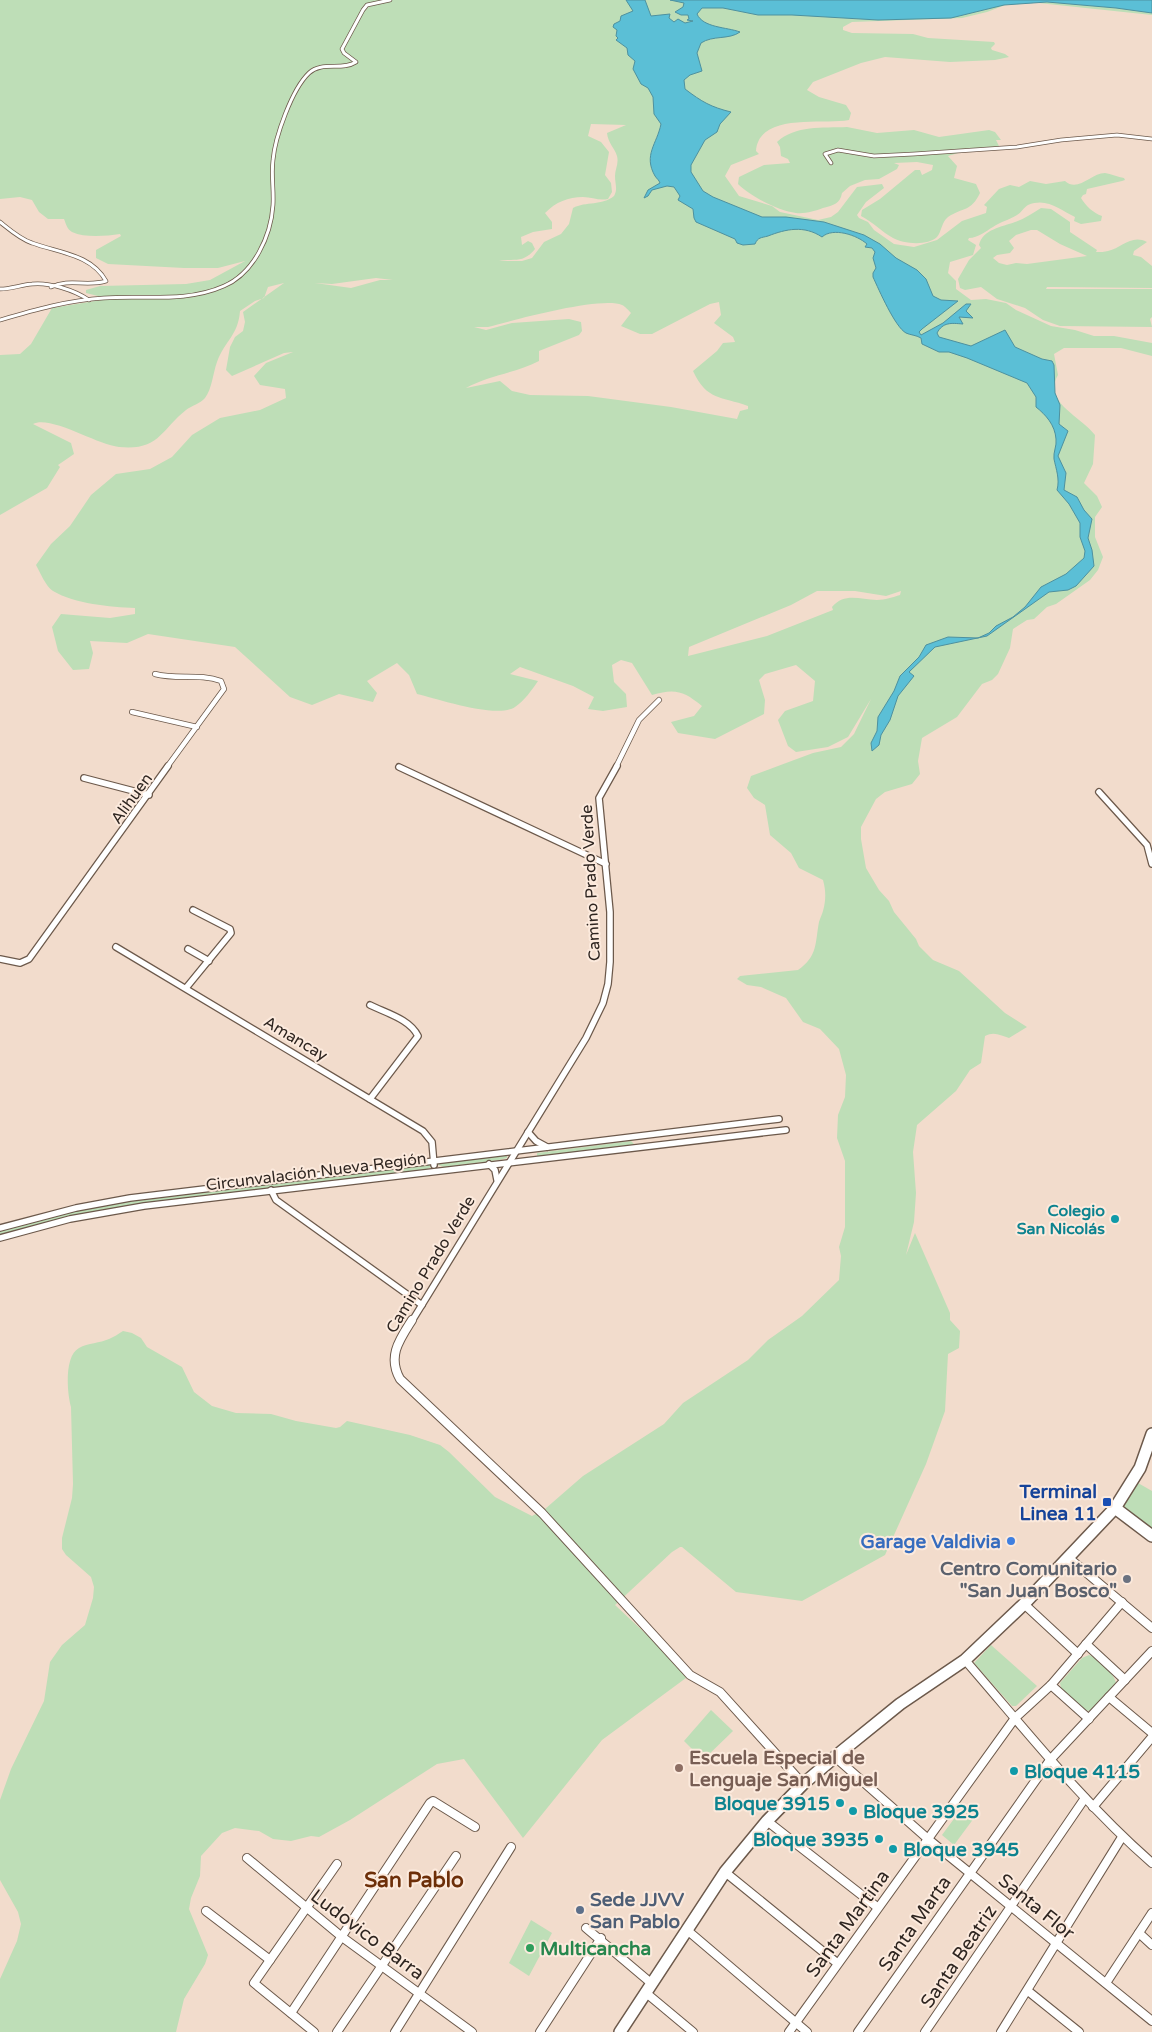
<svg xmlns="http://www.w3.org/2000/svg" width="1152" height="2032" viewBox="0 0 1152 2032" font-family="'Varela Round',sans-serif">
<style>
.green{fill:#bedeb7;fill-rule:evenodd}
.water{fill:#5bbfd6;stroke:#4e919f}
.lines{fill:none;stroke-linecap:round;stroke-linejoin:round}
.street-far3-casing{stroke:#6c594b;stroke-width:4.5}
.street-far2-casing{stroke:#6c594b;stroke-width:6}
.street-far1-casing{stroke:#6c594b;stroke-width:8}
.street-casing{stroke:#6c594b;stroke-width:10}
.secondary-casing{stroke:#6c594b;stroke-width:14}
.street-far3{stroke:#fff;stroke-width:3}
.street-far2{stroke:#fff;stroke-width:4.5}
.street-far1{stroke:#fff;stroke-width:5.5}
.street{stroke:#fff;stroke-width:8}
.secondary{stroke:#fff;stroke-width:11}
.culture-dot{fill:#0f9aa8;stroke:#fceadd;stroke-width:2}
.transit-dot{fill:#1a4fb4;stroke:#fceadd;stroke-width:2}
.shop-dot{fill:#3f7fe0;stroke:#fceadd;stroke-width:2}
.worship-dot{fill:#6b7280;stroke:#fceadd;stroke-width:2}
.education-dot{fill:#8d6e63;stroke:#fceadd;stroke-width:2}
.service-dot{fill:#5c6f8a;stroke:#fceadd;stroke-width:2}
.leisure-dot{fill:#2e9e5b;stroke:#fceadd;stroke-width:2}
.labels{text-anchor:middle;stroke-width:4;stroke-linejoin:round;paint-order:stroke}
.street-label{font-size:16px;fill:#2e2520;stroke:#fceadd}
.culture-label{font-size:16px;font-weight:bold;fill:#0d838f;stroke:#fceadd;text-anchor:end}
.near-transit-label{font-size:19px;font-weight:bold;fill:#164399;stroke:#fceadd;text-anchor:end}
.near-shop-label{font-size:19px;font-weight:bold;fill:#366cbe;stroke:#fceadd;text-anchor:end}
.near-worship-label{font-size:19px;font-weight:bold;fill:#5b616d;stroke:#fceadd;text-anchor:end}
.near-education-label{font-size:19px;font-weight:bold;fill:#785e54;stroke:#fceadd;text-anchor:start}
.near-culture-label{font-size:19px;font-weight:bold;fill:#0d838f;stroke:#fceadd;text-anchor:start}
.near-service-label{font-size:19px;font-weight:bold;fill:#4e5e75;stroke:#fceadd;text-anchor:start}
.near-street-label{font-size:19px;fill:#2e2520;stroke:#fceadd}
.near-leisure-label{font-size:19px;font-weight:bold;fill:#27864d;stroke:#fceadd;text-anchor:start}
.near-neighbourhood-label{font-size:21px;font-weight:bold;fill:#6d2f09;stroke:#fceadd}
</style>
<rect width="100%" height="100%" fill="#f2dccc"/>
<g class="green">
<path d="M 0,0 L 1152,0 L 1152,15 L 1029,2 L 1008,4 L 987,12 L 962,18 L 852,22 L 843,27 L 843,30 L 852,33 L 913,34 L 928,38 L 994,42 L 995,44 L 991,48 L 992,50 L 1005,54 L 1009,57 L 995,60 L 950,62 L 885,57 L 861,63 L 813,82 L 807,90 L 819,97 L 846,105 L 851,113 L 849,120 C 822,125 759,112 756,151 L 759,154 L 731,165 L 725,176 L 739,196 L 772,206 L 780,212 L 818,220 L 831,217 L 838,212 L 857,187 L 882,184 L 884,188 L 866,202 L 857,215 L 859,218 L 868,222 L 874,230 L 894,244 L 914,247 L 937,240 L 962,221 L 986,213 L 987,207 L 984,205 L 999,189 L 1010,185 L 1019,187 L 1030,181 L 1046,184 L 1065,181 C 1078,193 1091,173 1105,173 C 1111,174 1118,177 1124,178 L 1125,180 L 1122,181 L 1087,189 L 1086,194 L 1083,195 L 1081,198 C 1086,206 1093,213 1102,216 L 1101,221 L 1081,224 L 1074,221 L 1075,217 C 1060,210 1047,197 1028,205 C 1024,207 1021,213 1017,215 C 1009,220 1000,222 993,227 C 986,231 978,238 969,238 L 968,240 L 976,245 L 973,255 L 950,262 L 948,273 L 956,281 L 956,289 L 971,300 L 986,299 L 1006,303 L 1016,310 L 1051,326 L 1075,330 L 1094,336 L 1114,336 L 1152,343 L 1152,356 L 1121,348 L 1064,348 L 1054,354 L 1058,375 C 1042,402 1081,416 1095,435 L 1093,464 L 1084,483 L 1097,496 L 1102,507 L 1095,517 L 1095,537 L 1103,557 L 1098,570 L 1090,580 L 1056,604 L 1047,607 L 1034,619 L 1027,620 L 1013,629 L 1010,648 L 998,674 L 992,680 L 982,684 L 957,717 L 922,738 L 918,761 L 920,774 L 912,784 L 885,792 L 876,799 L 861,827 L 861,839 L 866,868 L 879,890 L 889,901 L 894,912 L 916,939 L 919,946 L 933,960 L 959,971 L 1005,1013 L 1027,1027 L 1009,1038 C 1000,1035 994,1031 985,1036 L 981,1063 L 970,1070 L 956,1091 L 917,1125 L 913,1152 L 916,1193 L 914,1222 L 906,1255 L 915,1233 L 950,1313 L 950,1320 L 960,1331 L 959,1348 L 948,1354 L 945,1411 L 926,1464 L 885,1555 L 802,1601 L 736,1592 L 682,1547 L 680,1547 L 672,1552 L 615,1605 L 690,1675 L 602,1740 L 523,1838 L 464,1759 L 437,1764 L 350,1820 L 319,1837 L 311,1836 L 291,1841 L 273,1839 L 259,1831 L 235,1828 L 222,1833 L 201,1856 L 200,1876 L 191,1898 L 189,1909 L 208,1955 L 205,1964 L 184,1999 L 176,2032 L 0,2032 L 0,1979 L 17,1941 L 21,1924 L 18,1912 L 0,1880 L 0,1800 L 11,1769 L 44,1701 L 50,1662 L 62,1645 L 85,1625 L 93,1598 L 94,1587 L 91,1577 L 66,1555 L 62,1549 L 62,1538 L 72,1498 L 73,1484 L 71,1407 C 67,1393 64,1356 79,1348 C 88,1343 100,1343 109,1339 C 114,1337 118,1334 123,1331 L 132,1333 L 141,1338 L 147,1347 L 182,1367 L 194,1392 L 212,1406 L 236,1413 L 271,1414 L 296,1421 L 336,1428 L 340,1427 L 347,1421 L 410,1435 L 440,1445 L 449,1452 L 495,1497 L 532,1516 L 545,1509 L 583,1476 L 664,1424 L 683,1403 L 748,1360 L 768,1340 L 802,1316 L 839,1280 L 841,1256 L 839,1247 L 845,1227 L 845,1161 L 837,1138 L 838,1115 L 845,1097 L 846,1075 L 839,1049 L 820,1029 L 803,1022 L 786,998 L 761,987 L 747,985 L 737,979 L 740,976 L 798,970 C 818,956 815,943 819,922 C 820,918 822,915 823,911 C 826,900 826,891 823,880 L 799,868 L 791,853 L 770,835 L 765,805 L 754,798 L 747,788 L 751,776 L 813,753 L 841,747 L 854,734 L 871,699 L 848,737 L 828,747 L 796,752 L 788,746 L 778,720 L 785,711 L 813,701 L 815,681 L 796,665 L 765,674 L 759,680 L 765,700 L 764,714 L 715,739 L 678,733 L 671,722 L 694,716 L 702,706 C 684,691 675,688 652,695 L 632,663 L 621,660 L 612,665 L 614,682 L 626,694 L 627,707 L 603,711 L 588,709 L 594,697 L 573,686 L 520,667 L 510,674 L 538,681 C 532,690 524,701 515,707 C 497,719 438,699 417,694 L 409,675 L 397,663 L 367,681 L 377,693 L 373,702 L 339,694 L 312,705 L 290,697 L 235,647 L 148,634 L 127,643 L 90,641 L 93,653 L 89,669 L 73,670 L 58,651 L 52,627 L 61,614 L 110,618 L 135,614 L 135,608 C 110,607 75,604 53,591 C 46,587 40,572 36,565 L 51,544 L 70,526 L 91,495 L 116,474 L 150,469 L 172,457 L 192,435 L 220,418 L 260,410 L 286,398 L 285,389 L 260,385 L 254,376 L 266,363 L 293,352 L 284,353 L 232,376 L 226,370 L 230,347 L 235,337 L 243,331 L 245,322 L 243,312 L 284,283 L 268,287 L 264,298 L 255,301 L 240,311 C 238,336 225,340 217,362 C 213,373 212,389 205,398 C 201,403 191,406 186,410 C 161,430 159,451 119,447 C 97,445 51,415 33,424 L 71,443 L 74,454 L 58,465 L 60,467 L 47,488 L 0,515 L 0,355 L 20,354 L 31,344 L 52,308 L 101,300 L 98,296 L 86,293 L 86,290 L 100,286 L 186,284 L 210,280 L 245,261 L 218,268 L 184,268 L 108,264 L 96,258 L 96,250 L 121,236 L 120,234 C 106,236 85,238 72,232 C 67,229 66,224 64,219 L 48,219 L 39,212 L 32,200 L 20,197 L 0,199 ZM 591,124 L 626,125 L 607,133 C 608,143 614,147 617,156 C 619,164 615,169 615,176 C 615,184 618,189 614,196 C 602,206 586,201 573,208 L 569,224 L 561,234 L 544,242 L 532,258 L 522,261 L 499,261 C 514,258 523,264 535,249 L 532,243 L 528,241 L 522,245 L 521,237 L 533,232 L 552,229 L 552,222 L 545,213 C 556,202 568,197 583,197 C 592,197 599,201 608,199 L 612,192 L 611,183 L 605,175 L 609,152 L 601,142 L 588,136 ZM 376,278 L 393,280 L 380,280 L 351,288 L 315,283 L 332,284 ZM 719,302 L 721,315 L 714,323 L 733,337 L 735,342 L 723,343 L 717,351 L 693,371 C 707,401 721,396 748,406 L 748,409 L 740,411 L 737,419 L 671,407 L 588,396 L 530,395 L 512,391 L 500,381 L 466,388 C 489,375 516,373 539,361 L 539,351 L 579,335 L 582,331 L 581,322 L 569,319 L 512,323 L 486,330 L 474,327 L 488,327 C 514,320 601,296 622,305 C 625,306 629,311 631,313 L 621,326 L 640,334 L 652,334 L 710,304 ZM 817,591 L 855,591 L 886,596 L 901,591 L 900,595 C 893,597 885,600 877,600 C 860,600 845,592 832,607 L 833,610 L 767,636 L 688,656 L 689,647 L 791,605 Z"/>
<path d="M 847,127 L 877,133 L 914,130 L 939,137 L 989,130 L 995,132 L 1001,140 L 996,140 L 1000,148 L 968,150 L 948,156 L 957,166 L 954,178 L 976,184 L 980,193 C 971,212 963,207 948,217 C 941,223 942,231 937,237 C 928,246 903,244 893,238 C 882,232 873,222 861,216 L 862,210 L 880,199 L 915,170 L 920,170 L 922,175 L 932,170 L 933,165 L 917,162 L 894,163 L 899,165 L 897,169 L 879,179 L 865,180 L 850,186 L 842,193 C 840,204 834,205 823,208 C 815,211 805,214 796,213 C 778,211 750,196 738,184 L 739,177 L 764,165 L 790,163 L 788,159 L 781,156 L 780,147 L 777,142 C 795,125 823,128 847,127 Z"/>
<path d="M 1041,208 L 1051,209 L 1070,222 L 1070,232 L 1097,250 L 1096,252 C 1100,252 1105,252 1108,251 C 1122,248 1131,234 1147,242 L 1134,251 L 1133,255 L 1141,257 L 1152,266 L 1152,288 L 1054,287 L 1047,287 L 1046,289 L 1152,289 L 1152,317 L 1150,319 L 1152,327 L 1060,326 L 1043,320 L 1025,308 L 997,299 L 981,287 L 965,290 L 960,288 L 958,279 L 969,260 L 981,248 L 979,245 C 983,229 1002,227 1015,222 C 1024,219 1033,213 1041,208 ZM 1031,230 L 1037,230 L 1060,244 L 1087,256 L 1027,264 L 1016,263 L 1007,265 L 999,263 L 993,258 L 997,255 L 1010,253 L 1014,248 L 1009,241 L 1016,235 Z"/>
<polygon points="631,1141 634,1144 632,1145 537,1157 537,1153"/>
<polygon points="507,1155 507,1158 499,1160 444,1167 438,1165 439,1163"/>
<polygon points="431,1164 431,1167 427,1169 106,1209 65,1218 0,1236 0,1231 69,1213 104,1205"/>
<polygon points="1138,1483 1152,1491 1152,1530 1122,1509"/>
<polygon points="991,1645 1037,1686 1016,1706 1012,1706 974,1663"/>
<path d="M 1089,1655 C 1100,1659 1113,1672 1116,1683 L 1090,1711 L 1084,1710 L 1061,1688 L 1060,1683 L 1082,1658 Z"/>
<polygon points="711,1710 733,1731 703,1760 684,1741"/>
<polygon points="962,1808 974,1818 954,1845 942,1835"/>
<polygon points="531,1920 552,1933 529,1976 509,1963"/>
</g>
<path class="water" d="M 626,0 L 645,0 L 651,16 L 670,14 L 669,18 L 674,22 L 678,19 L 685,23 L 693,21 L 687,20 L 689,19 L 688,15 L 681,15 L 675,12 L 683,7 L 684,3 L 670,0 L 1152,0 L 1152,13 L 1116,8 L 1047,2 L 1004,5 L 951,18 L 878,20 L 792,15 L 758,15 L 723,8 L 702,8 L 697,14 C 703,28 727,27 740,32 C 729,40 713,35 701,43 L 697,53 L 702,71 L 690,75 L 684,80 L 685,89 C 702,102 711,107 731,112 L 720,124 L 717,132 L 705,140 L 691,165 L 691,172 L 703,191 L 713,197 L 762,217 L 786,217 L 824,222 L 864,235 L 880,244 L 896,258 L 917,270 L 926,279 L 933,296 L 941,300 L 958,301 L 922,329 L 919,332 L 921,335 L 943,323 L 966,304 L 971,304 L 966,311 L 973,318 L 959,317 L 963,324 C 951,323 943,322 937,333 L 939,337 L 971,346 L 1005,330 L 1015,347 L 1042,359 L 1052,361 L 1054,365 L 1055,393 L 1060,405 L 1059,424 L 1068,431 L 1058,456 L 1066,473 L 1064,490 L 1077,497 L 1084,510 L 1092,519 L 1088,538 L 1092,550 L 1094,566 L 1076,586 L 1068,590 L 1049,592 L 987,636 L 935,647 L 909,672 L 914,676 L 898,696 L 890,720 L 881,735 L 879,745 L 872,751 L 871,743 L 877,731 L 878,717 L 894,691 L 900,676 L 919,657 L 926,645 L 948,637 L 978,638 L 989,633 L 996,626 L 1013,617 L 1025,607 L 1041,587 L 1066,574 L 1084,558 L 1085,551 L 1080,537 L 1080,523 L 1069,504 L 1057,490 C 1060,479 1056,469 1054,459 C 1053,452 1057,446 1056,439 C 1055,425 1046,415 1036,407 L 1036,397 L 1027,383 L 967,358 L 949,352 L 939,352 L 922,344 L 921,338 C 916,335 910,335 906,333 C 895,327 879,290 873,277 L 873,273 L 876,268 L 873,258 L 875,252 L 872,248 L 865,247 L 867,244 C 857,235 833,227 822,237 C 804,225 786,229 768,236 C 761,238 758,237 755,244 L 743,245 L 737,243 L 735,239 L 696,222 L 694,218 L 693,209 L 678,200 L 680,196 L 674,187 L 667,186 L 652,190 L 648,196 L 644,198 L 648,190 L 660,183 C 659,180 657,179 655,176 C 643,155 657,144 661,124 L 654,114 L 653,97 L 648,88 L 641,84 L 633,69 L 635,61 L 628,55 L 627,48 L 616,40 L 618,38 L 616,36 L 617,30 L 613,27 L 614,24 L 620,21 L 621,16 L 633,11 Z"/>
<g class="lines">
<g class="street-far3-casing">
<g id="street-far3">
<polyline points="831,163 825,154 838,150 874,156 914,154 1017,147 1061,140 1117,135 1152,139"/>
<path d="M 0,222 C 10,230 20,239 32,243 C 59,253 91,254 106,281 C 88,287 69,278 51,287"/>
<path d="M 0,289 C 11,289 21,285 32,284 C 49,282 74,290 89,300"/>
<path d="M 0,320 C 34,310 69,300 104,298 C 144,295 186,303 224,286 C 254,273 271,236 273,205 C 274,190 271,175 273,160 C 275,137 292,89 309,73 C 322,61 342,71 356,62 L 344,53 L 342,49 L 363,10 L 367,5 L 390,0"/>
</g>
</g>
<g class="street-far2-casing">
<g id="street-far2">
<path d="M 155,674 C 177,680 199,673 221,681 L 224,689 L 167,767"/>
<polyline points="132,712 197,727"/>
<polyline points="616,767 639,720 659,700"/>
</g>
</g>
<g class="street-far1-casing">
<g id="street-far1">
<polyline points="399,767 606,864"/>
<polyline points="84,778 149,795"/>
<polyline points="1099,792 1147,845 1152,864"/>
<polyline points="116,947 423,1131 432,1142 434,1165"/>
<polyline points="188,949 209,961"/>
<polyline points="0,959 20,963 29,959 168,766"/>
<polyline points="186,988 231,933 230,929 193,910"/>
<path d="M 370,1005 C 386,1013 410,1019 418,1036 L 370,1099"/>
<polyline points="528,1132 536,1141 547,1147"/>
<polyline points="489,1164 495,1170 497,1180"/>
<polyline points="271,1190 276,1200 422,1305"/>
<polyline points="0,1228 76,1208 130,1198 779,1119"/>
<polyline points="0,1238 70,1219 144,1206 786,1130"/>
<polyline points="412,1321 586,1038 603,1003 608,984 610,962 610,912 599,798 617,766"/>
</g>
</g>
<g class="street-casing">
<g id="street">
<path d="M 412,1320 C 400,1339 387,1356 400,1379 L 542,1513 L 690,1675 L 720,1692 L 803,1784"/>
<polyline points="1069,1558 1152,1628"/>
<polyline points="1024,1604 1078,1654"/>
<polyline points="1086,1644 1125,1680"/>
<path d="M 965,1660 C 1025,1729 1083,1803 1152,1863"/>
<polyline points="1051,1685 1089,1719"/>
<polyline points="1109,1697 1152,1733"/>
<polyline points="835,1757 928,1839 1152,2021"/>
<polyline points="1093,1807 1152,1737"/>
<polyline points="767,1821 877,1907"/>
<polyline points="247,1858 342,1937 472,2032"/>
<polyline points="725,1872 837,1963"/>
<polyline points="206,1911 270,1960"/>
<polyline points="586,1928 651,1983"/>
<polyline points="687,1930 807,2032"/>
<polyline points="1139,1933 1152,1945"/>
<polyline points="1106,1983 1152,1913"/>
<polyline points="1028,1991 1079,2032"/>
<polyline points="645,1992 693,2032"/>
<polyline points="291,2013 430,1803 433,1801 475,1827"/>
<polyline points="314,2032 254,1983 337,1864"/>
<polyline points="337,2032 456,1856"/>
<polyline points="395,2032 511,1847"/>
<polyline points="540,2032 601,1938"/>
<polyline points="789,2032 1015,1718 1051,1685 1122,1602"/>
<polyline points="858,2032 1050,1760 1152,1651"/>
<polyline points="925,2032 1085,1798"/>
<polyline points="1001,2032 1122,1837"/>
</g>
</g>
<g class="secondary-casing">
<g id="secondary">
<polyline points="1115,1508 1152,1536"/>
<polyline points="620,2032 725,1872 767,1821 803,1784 842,1751 900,1704 965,1660 1024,1604 1115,1508 1140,1468 1152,1434"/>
</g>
</g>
<use href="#street-far3" class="street-far3"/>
<use href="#street-far2" class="street-far2"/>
<use href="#street-far1" class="street-far1"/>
<use href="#street" class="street"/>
<use href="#secondary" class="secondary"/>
</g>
<g class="culture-dot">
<circle cx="1115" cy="1219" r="5"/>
<circle cx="1014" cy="1771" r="5"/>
<circle cx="840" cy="1803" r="5"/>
<circle cx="853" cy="1811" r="5"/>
<circle cx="879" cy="1839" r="5"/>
<circle cx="893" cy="1849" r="5"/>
</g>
<rect class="transit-dot" x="1102" y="1497" width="10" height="10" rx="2.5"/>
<circle class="shop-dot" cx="1011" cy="1541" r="5"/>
<circle class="worship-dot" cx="1127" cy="1579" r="5"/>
<circle class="education-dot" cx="679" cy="1768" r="5"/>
<circle class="service-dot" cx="580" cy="1910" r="5"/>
<circle class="leisure-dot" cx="530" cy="1948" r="5"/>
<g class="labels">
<g class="street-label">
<text transform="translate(131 798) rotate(-54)" y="6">Alihuen</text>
<text transform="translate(590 883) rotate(-93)" y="6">Camino Prado Verde</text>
<text transform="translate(296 1038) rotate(31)" y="6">Amancay</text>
<text transform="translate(316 1171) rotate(-7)" y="6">Circunvalación Nueva Región</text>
<text transform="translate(430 1264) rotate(-59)" y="6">Camino Prado Verde</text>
</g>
<g class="culture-label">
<text x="1105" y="1216">Colegio<tspan x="1105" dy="18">San Nicolás</tspan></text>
</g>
<g class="near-transit-label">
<text x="1097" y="1498">Terminal<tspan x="1097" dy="22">Linea 11</tspan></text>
</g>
<g class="near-shop-label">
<text x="1001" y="1548">Garage Valdivia</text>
</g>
<g class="near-worship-label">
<text x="1117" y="1575">Centro Comunitario<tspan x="1117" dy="22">"San Juan Bosco"</tspan></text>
</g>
<g class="near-education-label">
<text x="689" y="1764">Escuela Especial de<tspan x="689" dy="22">Lenguaje San Miguel</tspan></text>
</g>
<g class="near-culture-label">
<text x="1024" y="1778">Bloque 4115</text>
<text x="830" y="1810" text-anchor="end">Bloque 3915</text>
<text x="863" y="1818">Bloque 3925</text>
<text x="869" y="1846" text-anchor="end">Bloque 3935</text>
<text x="903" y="1856">Bloque 3945</text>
</g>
<g class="near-service-label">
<text x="590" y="1906">Sede JJVV<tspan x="590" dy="22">San Pablo</tspan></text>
</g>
<g class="near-street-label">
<text transform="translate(1037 1906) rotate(39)" y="7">Santa Flor</text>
<text transform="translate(847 1923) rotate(-54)" y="7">Santa Martina</text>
<text transform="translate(914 1923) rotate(-55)" y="7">Santa Marta</text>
<text transform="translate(368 1934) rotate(37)" y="7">Ludovico Barra</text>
<text transform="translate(958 1956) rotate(-56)" y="7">Santa Beatriz</text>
</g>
<g class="near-leisure-label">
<text x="540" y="1955">Multicancha</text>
</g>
<g class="near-neighbourhood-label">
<text x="414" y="1887">San Pablo</text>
</g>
</g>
</svg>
